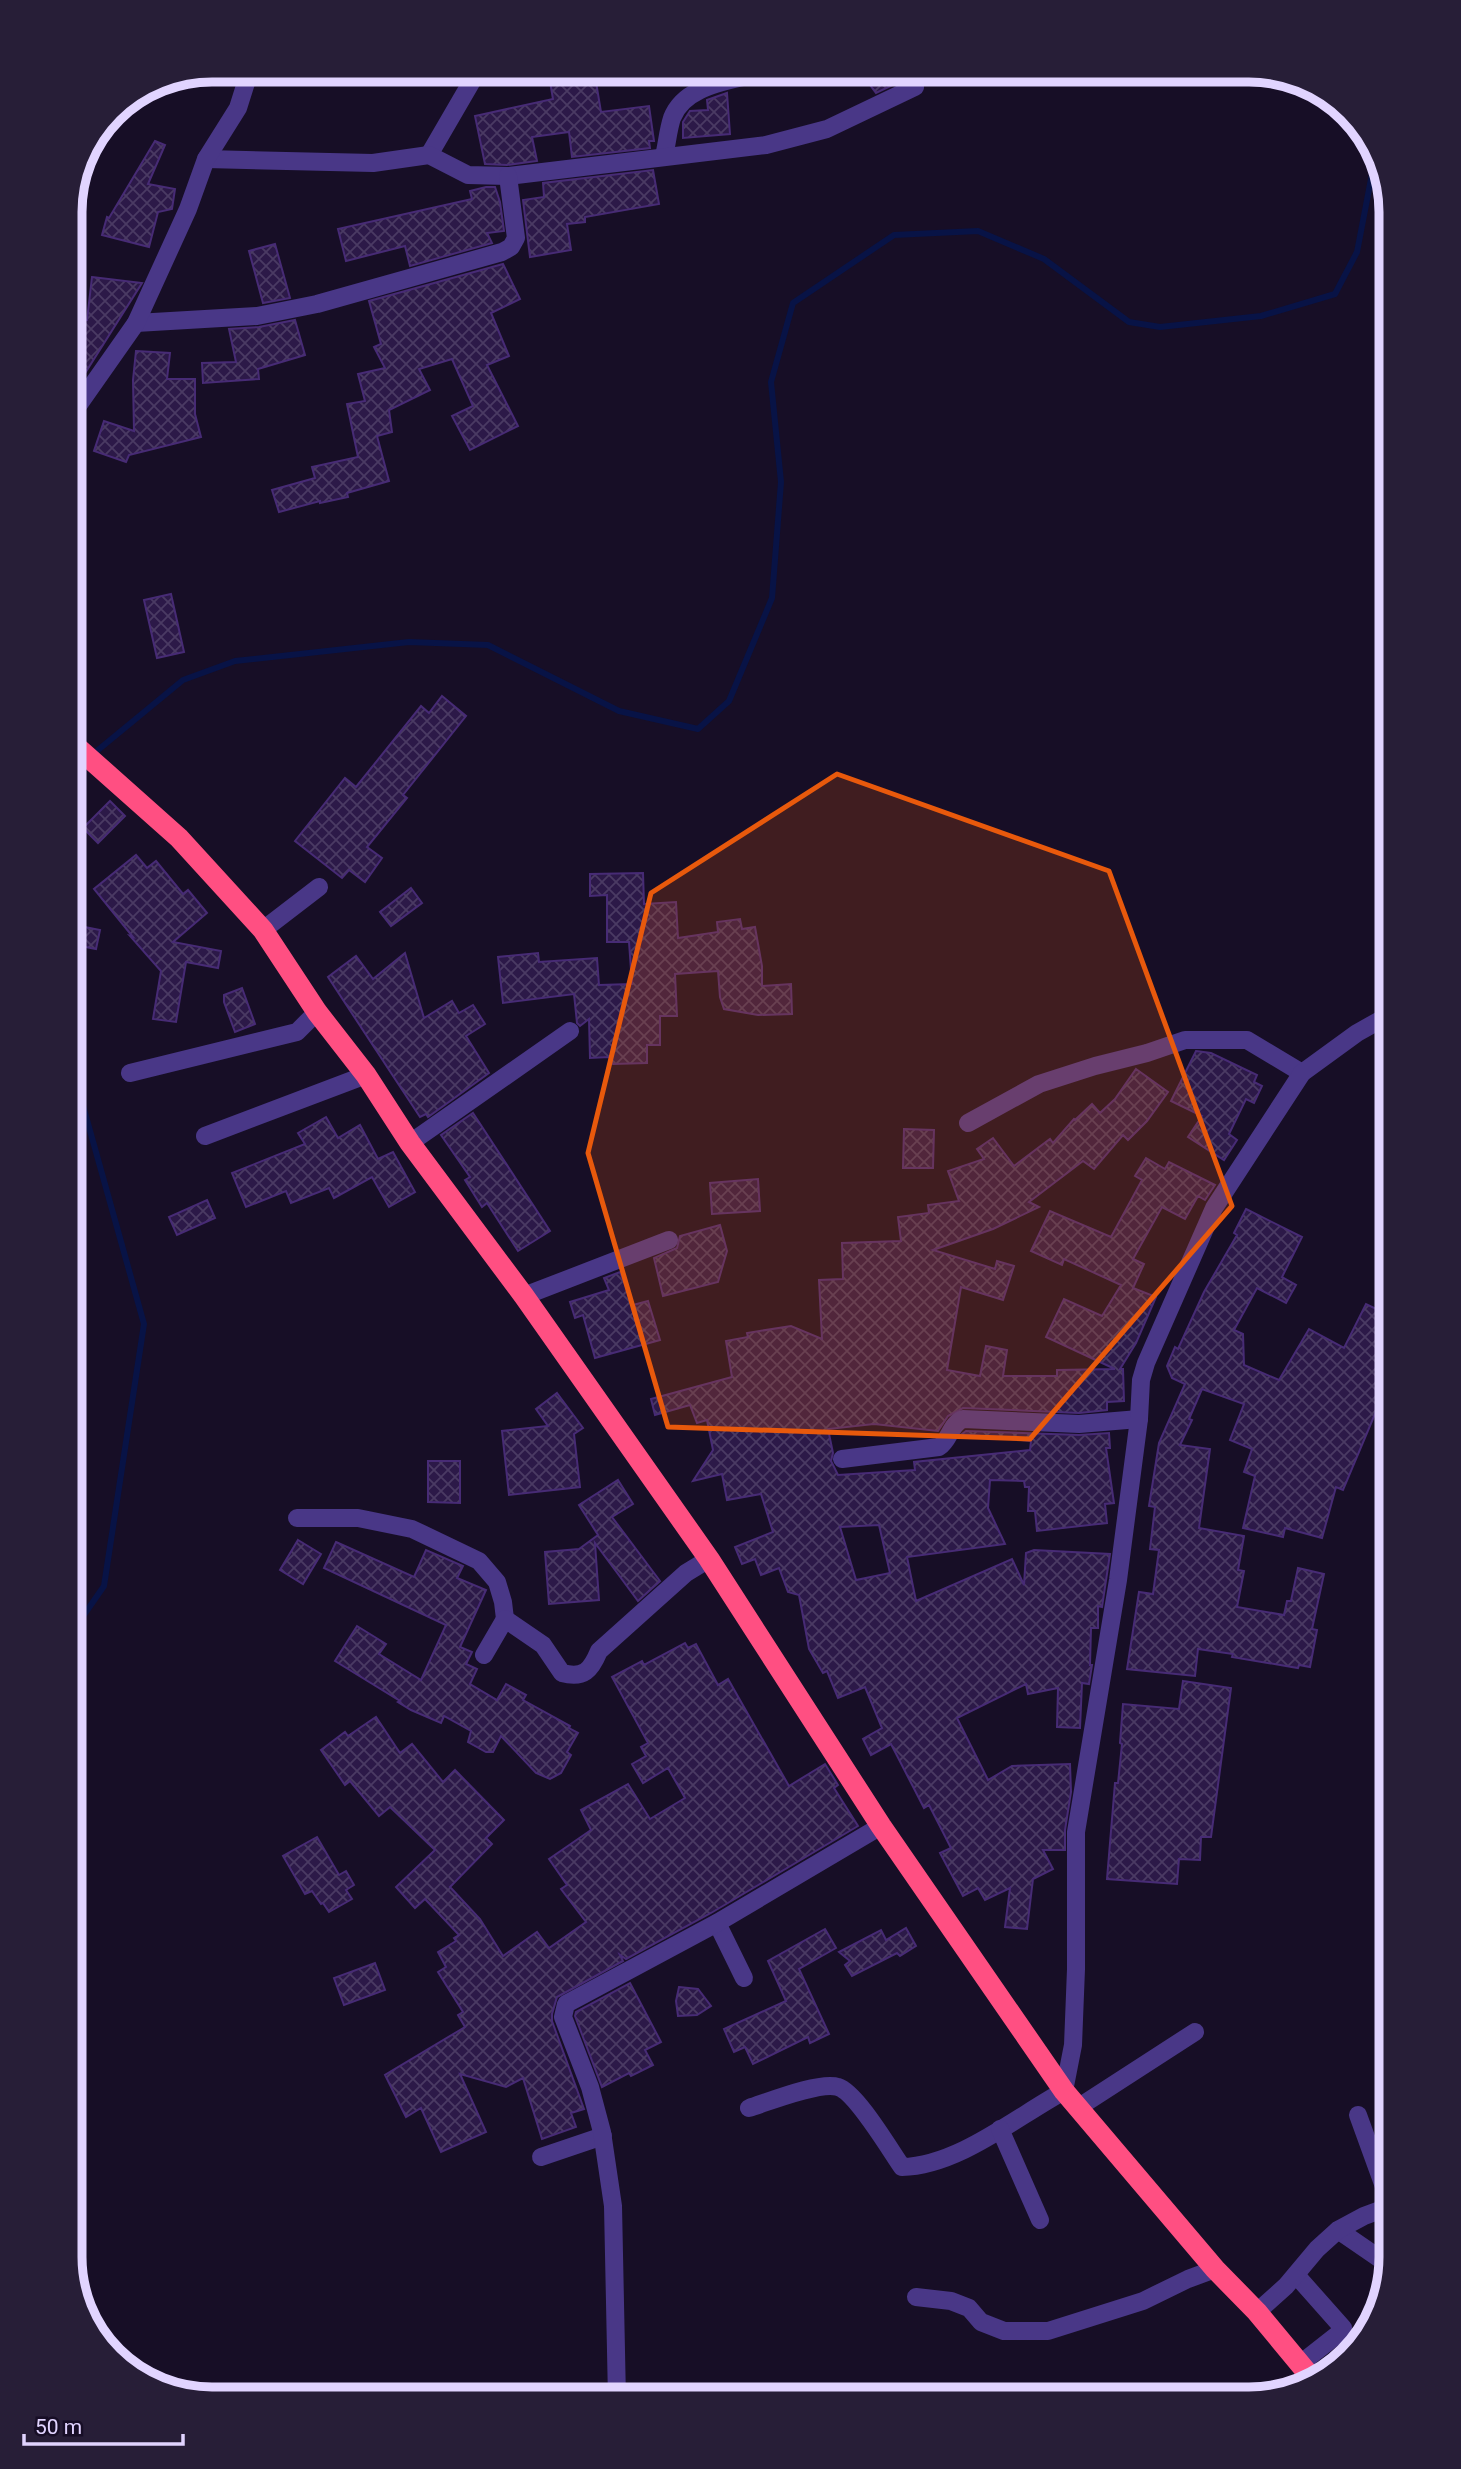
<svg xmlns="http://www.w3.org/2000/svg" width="1461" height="2469" viewBox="0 0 1461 2469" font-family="Roboto,sans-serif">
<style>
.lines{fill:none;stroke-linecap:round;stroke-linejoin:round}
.stream{stroke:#081346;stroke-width:6}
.building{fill:url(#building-cross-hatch);stroke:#472b75;stroke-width:2;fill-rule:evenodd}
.minor{stroke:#493787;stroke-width:18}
.highway{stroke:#ff4f82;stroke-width:21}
.marked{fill:#e8590c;fill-opacity:0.2;stroke:#e8590c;stroke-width:5;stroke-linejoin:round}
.rim{fill:none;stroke:#e1d4ff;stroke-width:9}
</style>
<defs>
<pattern id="building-cross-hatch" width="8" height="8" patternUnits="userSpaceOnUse" patternTransform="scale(1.75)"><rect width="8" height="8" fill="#2c1948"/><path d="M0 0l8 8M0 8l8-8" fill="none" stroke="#4a3a63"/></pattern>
</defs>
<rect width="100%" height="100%" fill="#170e26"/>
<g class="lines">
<g class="stream">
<polyline points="70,795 81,764 183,680 235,661 409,642 488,645 619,711 698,729 729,701 772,598 781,482 771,382 793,303 894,235 978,231 1044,259 1129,322 1160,327 1261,316 1335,294 1357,252 1376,153 1374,147"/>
<polyline points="70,1635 104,1586 144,1324 70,1059"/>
</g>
</g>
<g class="building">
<polygon points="548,70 594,70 601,112 649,106 654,141 649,141 650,148 572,157 569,132 532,137 537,161 507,165 485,164 475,116 553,99"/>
<polygon points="880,70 893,70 901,81 876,93 867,81"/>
<polygon points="727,93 730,134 683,138 683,122 690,111 708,110 707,100"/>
<polygon points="155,141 165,145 148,184 175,189 172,209 158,212 149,247 102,235 107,217 109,218"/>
<polygon points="653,170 659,204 585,217 585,222 567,224 571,250 530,257 523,200 544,197 543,183"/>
<polygon points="486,187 495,187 500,202 504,231 487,233 492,243 410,266 405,246 346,261 338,229 472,199 470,191"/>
<polygon points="275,244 290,298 263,303 249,251"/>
<polygon points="503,264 520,299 491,313 509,356 487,365 518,426 470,450 452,416 473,406 452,359 419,369 430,390 389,410 392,432 377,436 389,481 347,493 348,497 320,503 320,501 279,512 272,490 315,478 312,467 358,457 347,404 365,401 358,374 385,368 374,347 381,344 369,301"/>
<polygon points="92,277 142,283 70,397 70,320 87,320"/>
<polygon points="295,320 305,355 258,369 259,379 203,383 202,363 236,362 229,329 259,327"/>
<polygon points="136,351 170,353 167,379 195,379 195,414 201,437 129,455 126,462 94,451 104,421 134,431 133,380"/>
<polygon points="171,594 184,652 157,658 144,600"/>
<polygon points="442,696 466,716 403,795 407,798 367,847 382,858 365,882 349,870 342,878 295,841 345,778 356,787 421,706 429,713"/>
<polygon points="110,801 125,816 98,843 83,828"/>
<polygon points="136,855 147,868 156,861 183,894 188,890 207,913 173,942 221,951 218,968 186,962 176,1022 153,1019 161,971 130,936 133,937 94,889"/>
<polygon points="643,873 644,904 676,902 678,938 718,932 717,922 740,919 742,929 755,927 762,966 762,986 791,984 792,1014 758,1015 724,1009 720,997 718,971 675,974 677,1016 660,1016 660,1045 647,1045 647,1063 613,1064 609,1057 590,1058 589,1019 580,1026 577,1023 574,994 503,1003 498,957 538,953 539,962 597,958 599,985 632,984 629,942 607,942 607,895 590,896 590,874"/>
<polygon points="411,888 422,903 391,926 380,912"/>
<polygon points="70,924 100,930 96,949 70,944"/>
<polygon points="405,953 424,1018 452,1001 459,1013 473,1005 485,1024 466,1036 489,1073 428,1117 426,1114 420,1117 328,977 356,956 373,979"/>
<polygon points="242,988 255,1024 235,1032 224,1002 224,995"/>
<polygon points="1196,1051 1211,1053 1257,1075 1254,1082 1262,1086 1254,1103 1246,1099 1229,1134 1237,1140 1224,1160 1188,1137 1202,1116 1171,1101"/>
<path d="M 1136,1069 L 1168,1092 L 1147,1121 L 1128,1140 L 1123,1135 L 1094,1169 L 1083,1161 L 1029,1202 L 1039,1207 L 993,1229 L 933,1250 L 995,1269 L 997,1261 L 1014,1266 L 1003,1300 L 961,1287 L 947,1370 L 980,1376 L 986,1346 L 1007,1350 L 1003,1376 L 1057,1376 L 1057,1370 L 1115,1369 L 1046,1337 L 1064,1299 L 1102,1316 L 1121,1285 L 1064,1259 L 1062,1265 L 1031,1251 L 1050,1211 L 1111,1237 L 1142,1180 L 1135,1176 L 1146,1158 L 1165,1169 L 1169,1162 L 1215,1185 L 1205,1200 L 1198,1196 L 1185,1219 L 1162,1207 L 1133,1259 L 1144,1264 L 1133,1288 L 1156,1297 L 1136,1343 L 1120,1369 L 1123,1369 L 1124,1401 L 1107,1402 L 1107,1410 L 1079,1413 L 963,1408 L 948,1416 L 938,1431 L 874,1424 L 828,1429 L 833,1453 L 831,1461 L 838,1475 L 915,1470 L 914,1462 L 1030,1450 L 1031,1441 L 962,1434 L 966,1431 L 1079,1435 L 1109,1433 L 1110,1448 L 1106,1448 L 1114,1503 L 1105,1504 L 1107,1523 L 1037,1531 L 1035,1511 L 1028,1511 L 1029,1487 L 1025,1487 L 1024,1481 L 990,1480 L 988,1508 L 1005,1544 L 907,1557 L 916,1601 L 1012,1559 L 1024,1585 L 1026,1553 L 1034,1550 L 1110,1554 L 1102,1607 L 1098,1606 L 1098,1628 L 1091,1628 L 1090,1665 L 1092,1665 L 1089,1684 L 1082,1683 L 1080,1728 L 1057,1727 L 1058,1688 L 1028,1694 L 1026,1684 L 957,1718 L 988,1780 L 1012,1766 L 1070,1764 L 1071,1792 L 1065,1830 L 1065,1850 L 1043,1850 L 1053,1869 L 1033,1879 L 1027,1929 L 1005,1927 L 1010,1888 L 985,1900 L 978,1888 L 963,1896 L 940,1853 L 951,1848 L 929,1805 L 924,1808 L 891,1744 L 871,1755 L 863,1739 L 882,1728 L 865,1687 L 838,1698 L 827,1671 L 823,1673 L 809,1649 L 799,1595 L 788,1592 L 779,1568 L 761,1575 L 755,1559 L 742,1564 L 735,1547 L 773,1532 L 761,1494 L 727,1500 L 722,1474 L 693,1481 L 713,1450 L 707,1420 L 697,1423 L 690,1405 L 655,1415 L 651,1399 L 732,1377 L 726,1341 L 748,1337 L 747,1333 L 791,1326 L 822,1339 L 819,1280 L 843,1279 L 842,1243 L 901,1241 L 898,1217 L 929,1213 L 928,1205 L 959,1201 L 948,1171 L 984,1159 L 977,1149 L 993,1138 L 1014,1166 L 1050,1139 L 1053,1143 L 1074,1119 L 1075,1120 L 1092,1104 L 1100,1113 L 1115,1099 ZM 879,1525 L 890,1573 L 856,1580 L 840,1527 Z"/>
<polygon points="473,1113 550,1231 518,1251 487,1203 482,1207 465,1180 470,1177 441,1135"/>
<polygon points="326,1117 338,1138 360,1125 378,1159 393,1152 415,1192 389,1207 372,1177 334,1198 329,1188 291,1203 286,1191 246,1207 232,1173 305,1144 298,1133"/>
<polygon points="904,1129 934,1130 933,1168 903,1168"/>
<polygon points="758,1179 760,1211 712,1214 710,1183"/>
<polygon points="207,1200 215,1218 177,1235 169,1217"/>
<polygon points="1246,1209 1302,1237 1282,1277 1296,1285 1286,1303 1257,1288 1234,1330 1243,1334 1244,1365 1279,1380 1309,1329 1344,1348 1366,1304 1391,1316 1391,1376 1343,1490 1336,1487 1322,1538 1285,1528 1283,1537 1243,1528 1255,1476 1244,1472 1252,1449 1230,1440 1244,1404 1202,1389 1189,1419 1192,1420 1180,1445 1210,1449 1199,1528 1244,1536 1238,1570 1244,1571 1237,1607 1284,1615 1287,1601 1291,1601 1298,1568 1324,1574 1312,1629 1317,1630 1310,1667 1299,1665 1298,1668 1232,1657 1233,1654 1198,1649 1195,1676 1127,1669 1139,1592 1153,1594 1159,1550 1150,1549 1155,1507 1149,1506 1159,1443 1185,1384 1172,1378 1167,1366 1175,1347 1178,1349 1204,1292 1237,1235 1234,1233"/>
<polygon points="720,1225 727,1251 718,1282 663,1296 654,1258 677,1248 680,1236"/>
<polygon points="620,1272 633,1305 648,1301 660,1340 595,1358 583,1315 575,1318 570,1302 609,1290 604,1278"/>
<polygon points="557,1393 583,1428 574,1434 580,1487 509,1495 502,1431 548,1426 536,1409"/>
<polygon points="428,1461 460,1461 460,1503 428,1502"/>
<polygon points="618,1480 633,1504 612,1517 660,1581 638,1601 595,1543 599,1600 549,1604 545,1552 579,1549 598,1535 579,1505"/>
<polygon points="298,1540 321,1554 303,1584 280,1570"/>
<polygon points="336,1542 414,1577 426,1550 463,1566 457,1578 486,1590 460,1647 472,1652 466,1664 477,1669 470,1684 497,1700 506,1684 526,1695 523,1700 570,1726 569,1728 578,1733 567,1752 571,1755 561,1773 550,1779 536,1773 501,1736 493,1752 486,1752 468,1742 471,1731 444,1716 441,1723 411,1710 398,1702 400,1701 335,1661 357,1626 386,1644 379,1654 421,1680 446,1625 324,1568"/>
<polygon points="685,1643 688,1648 696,1644 718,1685 728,1679 789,1786 825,1764 838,1785 834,1788 858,1826 711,1913 626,1959 620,1955 623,1961 557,1997 552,2014 552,2021 584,2109 571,2113 576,2127 542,2139 523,2078 506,2087 460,2074 486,2132 441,2152 421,2108 406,2117 385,2075 465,2027 458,2015 463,2012 438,1972 446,1967 438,1952 456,1941 454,1938 459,1935 425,1899 415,1908 396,1887 435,1850 390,1807 379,1816 350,1781 345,1785 321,1750 345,1732 348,1736 376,1717 400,1753 412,1744 443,1782 455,1770 504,1820 486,1838 492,1844 450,1887 480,1919 503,1956 537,1932 549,1948 586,1922 561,1889 567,1885 549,1859 591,1830 581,1810 628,1784 650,1819 685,1798 668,1768 643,1783 632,1764 646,1756 641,1747 648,1743 612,1677 642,1661 644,1665"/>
<polygon points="1183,1681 1231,1688 1211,1837 1201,1837 1200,1860 1179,1859 1177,1884 1107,1879 1115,1783 1118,1783 1122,1744 1120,1743 1123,1704 1179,1709"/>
<polygon points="317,1837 339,1875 346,1871 354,1885 346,1890 352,1899 329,1912 323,1903 321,1904 312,1891 305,1894 283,1856"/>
<polygon points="906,1928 916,1946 900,1956 897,1953 852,1976 845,1965 850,1961 839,1952 881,1930 886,1940"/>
<polygon points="825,1929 836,1948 799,1969 829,2034 810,2043 808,2037 753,2064 745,2047 734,2052 724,2029 786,2001 768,1961"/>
<polygon points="375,1963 385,1990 344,2005 334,1978"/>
<polygon points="630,1983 661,2042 645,2050 653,2065 631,2076 629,2073 602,2087 575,2016 576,2012"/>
<polygon points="679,1987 698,1989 711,2006 697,2015 678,2016 676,2001"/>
</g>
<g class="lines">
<g class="minor">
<polyline points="429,155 472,81 473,70"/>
<path d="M 664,156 C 667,144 668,130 672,118 C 684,86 726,82 755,74 L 759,70"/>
<polyline points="206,159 373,163 429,155 468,175 508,176 766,145 827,129 915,87"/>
<polyline points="136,323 257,316 317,304 502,252 511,247 516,238 508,176"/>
<polyline points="70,417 136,323 188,209 206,159 238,108 250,70"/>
<polyline points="263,930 319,887"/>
<polyline points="130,1073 297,1032 317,1012"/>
<polyline points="968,1123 1039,1084 1095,1066 1147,1053 1185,1040 1247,1040 1302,1073"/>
<polyline points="205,1136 366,1075"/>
<polyline points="410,1143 570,1031"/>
<polyline points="524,1296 669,1240"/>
<path d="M 842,1459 L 939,1447 C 950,1440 950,1424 963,1419 L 1079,1424 L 1139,1419"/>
<polyline points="297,1518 358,1518 412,1529 479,1561 497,1582 503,1602 505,1619"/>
<path d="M 484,1655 L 505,1619 L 543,1645 L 562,1673 C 584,1679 591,1670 599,1651 L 686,1573 L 709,1559"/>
<polyline points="717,1923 744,1978"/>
<polyline points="1079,2107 1195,2032"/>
<path d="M 749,2108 C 768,2102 820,2081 838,2087 C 856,2092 890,2150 902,2167 C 958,2166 1016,2117 1064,2091 L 1073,2045 L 1076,1969 L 1076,1832 L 1118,1580 L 1139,1419 L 1141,1380 L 1146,1363 L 1214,1208 L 1302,1073 L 1357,1033 L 1391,1014"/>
<polyline points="1358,2115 1391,2206"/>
<polyline points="1000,2129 1040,2220"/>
<polyline points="541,2157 603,2136"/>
<polyline points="1338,2230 1389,2265"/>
<polyline points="1296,2275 1343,2328 1342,2331 1300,2364"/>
<polyline points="916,2297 951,2301 969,2308 981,2322 1004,2331 1048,2331 1143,2301 1188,2279 1215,2269"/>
<polyline points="1257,2312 1286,2286 1317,2249 1338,2230 1364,2216 1391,2206"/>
<polyline points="617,2399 613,2206 602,2132 590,2087 563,2017 566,2004 717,1923 881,1826"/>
</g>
<polyline class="highway" points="70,741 179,838 263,930 317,1012 366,1075 410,1143 524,1296 709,1559 881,1826 1064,2091 1215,2269 1257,2312 1315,2382"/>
</g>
<path class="marked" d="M 837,774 L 1109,871 L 1232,1206 L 1030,1439 L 668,1427 L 588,1153 L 651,893 Z"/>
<path d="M0 0H1461V2469H0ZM212 82H1249A130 130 0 0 1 1379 212V2257A130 130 0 0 1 1249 2387H212A130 130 0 0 1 82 2257V212A130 130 0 0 1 212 82Z" fill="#271e37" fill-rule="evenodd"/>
<path class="rim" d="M212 82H1249A130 130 0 0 1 1379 212V2257A130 130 0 0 1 1249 2387H212A130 130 0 0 1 82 2257V212A130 130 0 0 1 212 82Z"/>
<path d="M24 2434v10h159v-10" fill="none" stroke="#e1d4ff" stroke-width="3.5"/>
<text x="35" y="2434" font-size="21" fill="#e1d4ff" stroke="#170e26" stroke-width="5" paint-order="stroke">50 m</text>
</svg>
